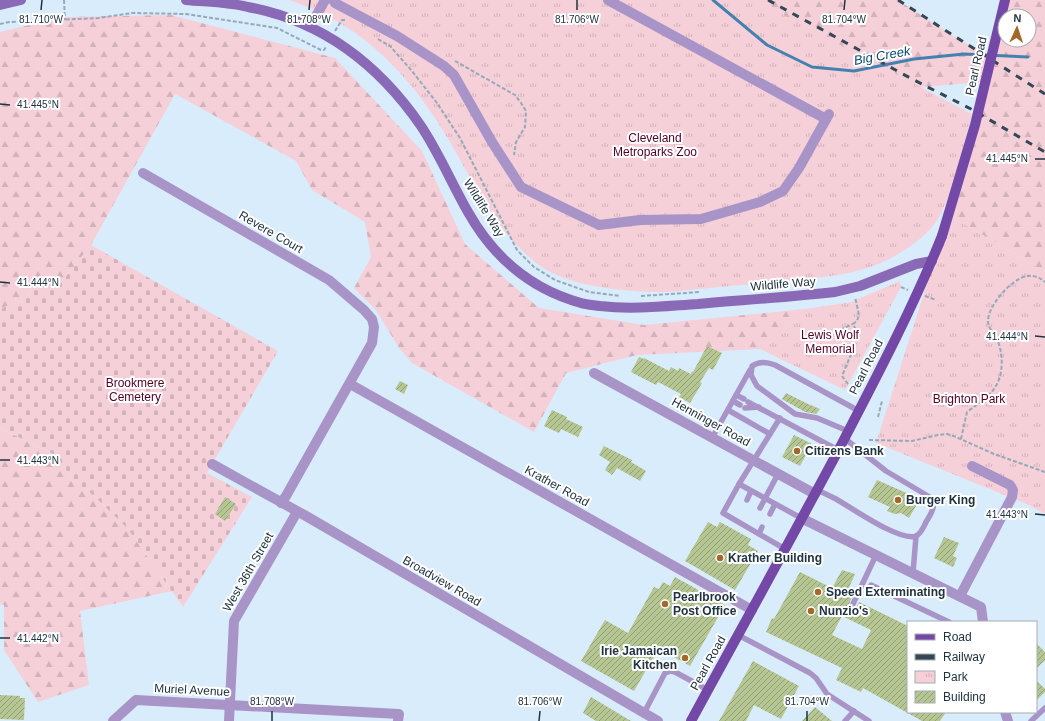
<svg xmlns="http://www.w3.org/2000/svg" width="1045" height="721" viewBox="0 0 1045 721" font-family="Helvetica,sans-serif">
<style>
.forest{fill:url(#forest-firs);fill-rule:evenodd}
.cemetery{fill:url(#cemetery-stones)}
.park{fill:url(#park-tufts)}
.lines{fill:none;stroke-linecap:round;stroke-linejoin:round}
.stream{stroke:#4481ae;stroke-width:3}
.building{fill:url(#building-hatch);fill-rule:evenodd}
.path{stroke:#96a9b8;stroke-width:2;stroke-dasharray:4 2;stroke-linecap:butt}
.lane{stroke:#a994c8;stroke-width:5.5}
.street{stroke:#a994c8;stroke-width:10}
.secondary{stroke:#8a69b6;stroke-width:10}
.primary{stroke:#7448a7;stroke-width:10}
.rail{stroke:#344755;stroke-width:3;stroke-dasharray:7 7;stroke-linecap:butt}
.primary-bridge{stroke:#7448a7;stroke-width:10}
.ticks{fill:none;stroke:#203341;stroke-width:1.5}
.poi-dot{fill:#a4672a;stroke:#fff;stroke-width:1.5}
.labels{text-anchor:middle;stroke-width:4;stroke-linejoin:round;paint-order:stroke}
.street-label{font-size:12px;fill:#203341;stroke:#fff}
.park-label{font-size:12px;fill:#520024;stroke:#fff}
.poi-label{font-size:12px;font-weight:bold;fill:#203341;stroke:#fff;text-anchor:start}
.water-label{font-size:13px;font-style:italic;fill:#09486e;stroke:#fff}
.ticks-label{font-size:10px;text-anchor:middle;fill:#203341;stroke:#fff;stroke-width:4;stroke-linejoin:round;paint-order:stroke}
</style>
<defs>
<pattern id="forest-firs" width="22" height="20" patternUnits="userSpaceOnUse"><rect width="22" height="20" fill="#f6d0d9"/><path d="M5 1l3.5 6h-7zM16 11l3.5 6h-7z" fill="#d3b3bb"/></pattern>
<pattern id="cemetery-stones" width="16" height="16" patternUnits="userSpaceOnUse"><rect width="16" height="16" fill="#f6d0d9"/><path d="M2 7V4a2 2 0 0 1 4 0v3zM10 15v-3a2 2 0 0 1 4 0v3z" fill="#d3b3bb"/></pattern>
<pattern id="park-tufts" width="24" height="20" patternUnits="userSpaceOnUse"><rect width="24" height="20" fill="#f6d0d9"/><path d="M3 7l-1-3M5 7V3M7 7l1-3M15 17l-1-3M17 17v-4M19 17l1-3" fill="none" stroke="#d3b3bb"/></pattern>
<pattern id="building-hatch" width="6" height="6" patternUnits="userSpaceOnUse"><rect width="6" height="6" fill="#b5c693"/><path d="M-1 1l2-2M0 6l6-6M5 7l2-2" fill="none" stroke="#93a17a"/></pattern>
</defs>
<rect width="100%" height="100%" fill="#d9ecfb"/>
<g class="forest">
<path d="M 713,0 L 898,0 L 961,41 L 991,55 L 1005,0 L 1045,0 L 1045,272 L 949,215 L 985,82 L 858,92 ZM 1005,16 L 1029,16 L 1029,40 L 1005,40 Z"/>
<polygon points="171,15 335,58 422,151 465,244 539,308 644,325 813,308 760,349 637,355 566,373 534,432 412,363 399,348 376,310 354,288 371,257 365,222 312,190 296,161 175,94 91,245 56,289 38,279 27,297 0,309 0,32 64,17"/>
<polygon points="0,428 55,455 77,485 93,495 128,529 172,591 80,611 89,685 38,702 4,650 4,605 0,604"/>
</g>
<polygon class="cemetery" points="91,245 278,351 207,473 252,497 183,607 128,529 93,495 77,485 55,455 0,428 0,309 18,301 20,297 27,297 38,279 56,289"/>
<g class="park">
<path d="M 289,0 L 755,0 L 972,114 C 963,147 953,198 934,225 C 930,230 925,234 921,238 C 908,249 893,258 878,264 C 845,278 806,278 771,282 C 747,285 722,287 698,289 C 686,290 674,292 662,292 C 639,292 617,290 594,286 C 575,282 555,277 539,265 C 493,231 472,177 442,129 C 413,82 373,38 323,14 C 312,8 300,4 289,0 Z"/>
<polygon points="949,215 1045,272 1045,514 1029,505 876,443"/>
<polygon points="900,281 901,287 845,390 760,349 813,308 851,302"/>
</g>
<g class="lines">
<polyline class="stream" points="713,0 767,45 812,67 854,71 914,59 964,54 1028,57"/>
</g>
<g class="building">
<polygon points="707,346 722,353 713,370 709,368 700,382 702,383 690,403 679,397 681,394 658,382 656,385 631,372 639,357 644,359 644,358 669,371 671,367 678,371 679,368 691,374 692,371 693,372"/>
<polygon points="400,381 408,385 404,394 395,389"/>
<polygon points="786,393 806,403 820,409 816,414 805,412 782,399"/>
<polygon points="552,410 567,417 566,419 583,427 578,437 561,429 559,433 544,426"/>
<polygon points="794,435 812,444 800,466 782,457"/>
<polygon points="604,446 632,460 631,462 646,471 640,481 617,468 612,475 605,470 610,462 599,455"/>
<polygon points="877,480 920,499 909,518 901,513 895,514 887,511 890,507 868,497"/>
<polygon points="225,497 236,504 225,521 215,514"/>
<polygon points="708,522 717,527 720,522 751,539 748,545 758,551 735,590 685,561"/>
<polygon points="944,537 959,543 953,556 957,558 953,567 934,558"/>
<path d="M 842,570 L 855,574 L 846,594 L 852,597 L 849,604 L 851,608 L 856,607 L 859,602 L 908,626 L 908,712 L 946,712 L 940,721 L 922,721 L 863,688 L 861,692 L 836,680 L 842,668 L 766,632 L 772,618 L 774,619 L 800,572 L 832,588 ZM 842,616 L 871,630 L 862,649 L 832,635 Z"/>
<polygon points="675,577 725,605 690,666 674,657 675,654 660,646 634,691 581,661 605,620 628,633 654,587 659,589 663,582 670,586"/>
<polygon points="1036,643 1045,652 1045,660 1036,669"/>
<polygon points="753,661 799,686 781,719 754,705 746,721 719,721"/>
<polygon points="1036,680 1045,689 1045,692 1036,701"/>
<polygon points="0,695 20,696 20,698 25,698 24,720 0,719"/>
<polygon points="591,697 631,721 596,721 583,713"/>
<polygon points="815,707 832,721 802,721"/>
</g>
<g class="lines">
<g class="path">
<polyline points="64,0 65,20"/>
<polyline points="0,24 9,22 99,18 132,13 186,14 277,28 321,50 324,50 326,47"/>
<polyline points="335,31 342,20 345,20"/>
<polyline points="378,39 390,46 412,71 437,103 460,138 517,250 534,267 555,280 589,292 620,296"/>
<polyline points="455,61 515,95 521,103 526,111 525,127 516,142 514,155"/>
<polyline points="901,287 908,290"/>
<polyline points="641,296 700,292"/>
<polyline points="925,296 936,300"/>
<polyline points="835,332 853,324"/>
<polyline points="848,384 842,376 857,340 858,334 853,324 857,321 859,315 855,297"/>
<polyline points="878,417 882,401"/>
<path d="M 961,439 L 967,412 C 983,400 998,392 1001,371 C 1003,359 1001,346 995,335 C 992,331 988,327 988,322 C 987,306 1013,277 1028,276 C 1035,275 1040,278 1045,282"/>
<polyline points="869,440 912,441 938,435 947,434 956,437 994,454 1045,472"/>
</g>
<g class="lane">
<polyline points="736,395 744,399"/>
<polyline points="733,401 740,405"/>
<polyline points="748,402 838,450"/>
<polyline points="745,408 759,407"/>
<polyline points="728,410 770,434 739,484 801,518"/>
<path d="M 848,431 L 817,418 L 795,414 L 757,386 L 751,375 L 752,366 C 760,361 766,362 775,365 L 859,411"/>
<polyline points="770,434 780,418"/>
<polyline points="712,438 750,370"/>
<polyline points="739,484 723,513 785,549"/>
<path d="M 817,490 C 824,493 830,496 836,499 C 852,508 900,542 916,536 C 921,534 924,526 926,522 C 931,514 935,508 933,499 L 886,471 L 844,438"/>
<polyline points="747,500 751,491"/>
<polyline points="760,508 778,474"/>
<polyline points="770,514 775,504"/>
<polyline points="759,534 762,527"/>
<polyline points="913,573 916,536"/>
<polyline points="871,585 949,622"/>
<polyline points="853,604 876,555"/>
<polyline points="738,635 810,673 816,678 827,694 869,721"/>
<polyline points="644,713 665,673 671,671 675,672 708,690"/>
<polyline points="845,721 854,711"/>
<polyline points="1031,721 1045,708"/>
</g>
<g class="street">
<polyline points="333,0 335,3 397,36 444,66 454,75 492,142 521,187 599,225 640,220 701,219 760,202 783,191 799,168 829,114"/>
<polyline points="608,0 826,119"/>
<polyline points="310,27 325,0"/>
<polyline points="143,173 329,280 364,310 372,319 374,327 372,343 286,496 281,503"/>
<polyline points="594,373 815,494"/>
<polyline points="350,384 752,610"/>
<polyline points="212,464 306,516 658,721"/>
<polyline points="801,518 981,607 983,622"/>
<polyline points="960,596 1012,497 1013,490 1010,485 972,466"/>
<polyline points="1005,712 1008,721"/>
<polyline points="113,721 136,700 399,714 398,721"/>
<polyline points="229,721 234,621 297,512"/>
</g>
<g class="secondary">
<path d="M 186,0 C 207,2 228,2 248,7 C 322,21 379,65 421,126 C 439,153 452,184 468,212 C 494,258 530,289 581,303 C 587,305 594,305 600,306 C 633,310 666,306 698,304 C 744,300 789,297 835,292 L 860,286 L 916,264 L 932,261"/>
<polyline points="0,5 21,0"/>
</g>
<path class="primary" d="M 691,721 C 740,631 790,541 838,451 C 875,380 912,310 942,236"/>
<g class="rail">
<polyline points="768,0 912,79 971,109 1045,152"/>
<polyline points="898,0 1045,94"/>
</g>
<polyline class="primary-bridge" points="942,236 975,125 1005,0"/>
</g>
<path class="ticks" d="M 41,10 L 42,0M 309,10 L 310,0M 577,10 L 577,0M 844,10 L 845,0M 0,104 L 10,105M 1035,159 L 1045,159M 0,282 L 10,283M 1035,336 L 1045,337M 0,460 L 10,460M 1035,514 L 1045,515M 0,638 L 10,638M 272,721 L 272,711M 539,721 L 540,711M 807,721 L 807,711"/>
<g class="poi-dot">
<circle cx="797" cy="451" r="4"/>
<circle cx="898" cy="500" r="4"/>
<circle cx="720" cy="558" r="4"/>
<circle cx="818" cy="592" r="4"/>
<circle cx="665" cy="604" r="4"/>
<circle cx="811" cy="611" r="4"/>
<circle cx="685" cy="658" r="4"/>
</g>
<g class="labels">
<g class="street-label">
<text transform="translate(976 66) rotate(-77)" y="4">Pearl Road</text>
<text transform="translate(484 208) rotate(58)" y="4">Wildlife Way</text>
<text transform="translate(271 232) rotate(30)" y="4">Revere Court</text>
<text transform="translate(783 284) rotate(-5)" y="4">Wildlife Way</text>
<text transform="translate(866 367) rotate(-63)" y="4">Pearl Road</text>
<text transform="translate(711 422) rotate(29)" y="4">Henninger Road</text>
<text transform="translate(557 486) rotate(29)" y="4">Krather Road</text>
<text transform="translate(248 572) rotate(-60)" y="4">West 36th Street</text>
<text transform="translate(442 581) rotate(30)" y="4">Broadview Road</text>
<text transform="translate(708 663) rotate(-61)" y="4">Pearl Road</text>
<text transform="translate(192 690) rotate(3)" y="4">Muriel Avenue</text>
</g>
<g class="park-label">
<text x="655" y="142">Cleveland<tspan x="655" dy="14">Metroparks Zoo</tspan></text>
<text x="830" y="339">Lewis Wolf<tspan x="830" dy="14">Memorial</tspan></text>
<text x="135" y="387">Brookmere<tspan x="135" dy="14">Cemetery</tspan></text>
<text x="969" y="403">Brighton Park</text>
</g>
<g class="poi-label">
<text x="805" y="455">Citizens Bank</text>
<text x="906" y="504">Burger King</text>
<text x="728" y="562">Krather Building</text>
<text x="826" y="596">Speed Exterminating</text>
<text x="673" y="601">Pearlbrook<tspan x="673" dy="14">Post Office</tspan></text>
<text x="819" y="615">Nunzio's</text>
<text x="677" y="655" text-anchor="end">Irie Jamaican<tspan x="677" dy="14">Kitchen</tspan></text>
</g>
<g class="water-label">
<text transform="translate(882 55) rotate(-10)" y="5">Big Creek</text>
</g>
</g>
<g class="ticks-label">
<text x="41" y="23">81.710°W</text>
<text x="309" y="23">81.708°W</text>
<text x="577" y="23">81.706°W</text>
<text x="844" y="23">81.704°W</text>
<text x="38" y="108">41.445°N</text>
<text x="1007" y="162">41.445°N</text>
<text x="38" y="286">41.444°N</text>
<text x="1007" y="340">41.444°N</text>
<text x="38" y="464">41.443°N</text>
<text x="1007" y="518">41.443°N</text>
<text x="38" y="642">41.442°N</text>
<text x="272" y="705">81.708°W</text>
<text x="540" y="705">81.706°W</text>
<text x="807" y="705">81.704°W</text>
</g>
<rect x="907" y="621" width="130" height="92" fill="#ffffff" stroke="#a6adb3"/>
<rect x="915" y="634" width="20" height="6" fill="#7448a7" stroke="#a6adb3"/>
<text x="943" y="641" font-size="12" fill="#203341">Road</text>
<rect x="915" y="654" width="20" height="6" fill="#344755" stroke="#a6adb3"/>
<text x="943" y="661" font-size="12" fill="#203341">Railway</text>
<rect x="915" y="671" width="20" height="12" fill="url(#park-tufts)" stroke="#a6adb3"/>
<text x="943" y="681" font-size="12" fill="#203341">Park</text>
<rect x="915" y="691" width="20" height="12" fill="url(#building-hatch)" stroke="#a6adb3"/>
<text x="943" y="701" font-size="12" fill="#203341">Building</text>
<g transform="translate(1017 28) rotate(3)"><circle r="19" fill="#ffffff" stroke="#a6adb3"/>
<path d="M0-3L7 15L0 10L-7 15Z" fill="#a4672a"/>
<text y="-6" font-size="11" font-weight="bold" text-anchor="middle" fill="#203341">N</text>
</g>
</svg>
